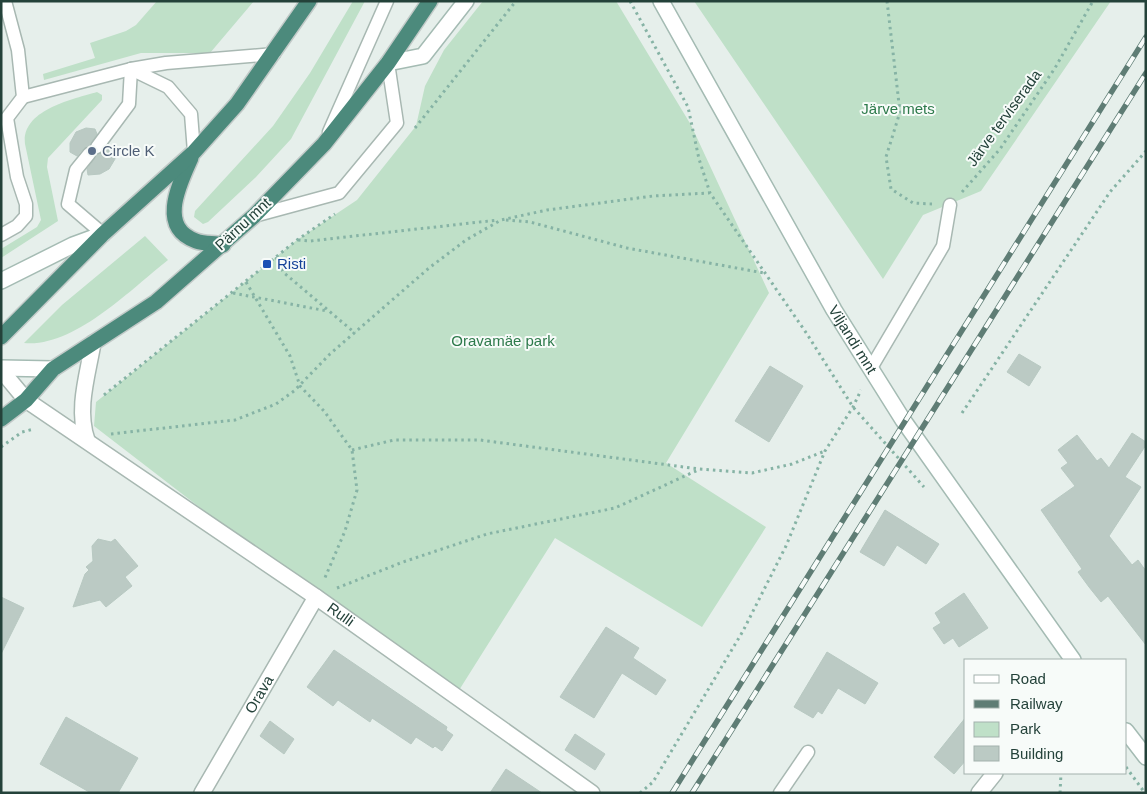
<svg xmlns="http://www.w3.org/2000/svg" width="1147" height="794" viewBox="0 0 1147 794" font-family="Helvetica,sans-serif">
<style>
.green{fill:#bfe0c8}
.building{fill:#bbcac4;stroke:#b8c9c2}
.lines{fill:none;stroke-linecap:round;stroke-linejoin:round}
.service-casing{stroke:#a8b8b2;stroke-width:15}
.minor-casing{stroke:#a8b8b2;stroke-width:18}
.secondary-casing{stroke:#a4bbb3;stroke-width:18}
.trunk-casing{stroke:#c2cac8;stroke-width:18}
.path{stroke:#86b3a5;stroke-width:3;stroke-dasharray:2.5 4;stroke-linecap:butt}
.service{stroke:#fff;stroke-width:12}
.minor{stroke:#fff;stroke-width:15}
.secondary{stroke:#fff;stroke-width:15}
.trunk{stroke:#4c8a7c;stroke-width:15}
.rail-casing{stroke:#5f7d75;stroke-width:5.5}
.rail{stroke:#f7fbf9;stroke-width:4;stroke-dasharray:11;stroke-linecap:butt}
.service-dot{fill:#5c6f8a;stroke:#f7fbf9;stroke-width:2}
.transit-dot{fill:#1a4fb4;stroke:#f7fbf9;stroke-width:2}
.labels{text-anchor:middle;stroke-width:4;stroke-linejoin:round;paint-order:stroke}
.park-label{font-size:15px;fill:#2d7a4b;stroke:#f7fbf9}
.street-label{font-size:15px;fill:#24423a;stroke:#f7fbf9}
.service-label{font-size:15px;fill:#4e5e75;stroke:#f7fbf9;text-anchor:start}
.transit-label{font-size:15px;fill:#164399;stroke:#f7fbf9;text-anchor:start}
</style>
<rect width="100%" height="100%" fill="#e6efeb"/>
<g class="green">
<polygon points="157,1 254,1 210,53 141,53 44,80 43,74 95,58 90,43 126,31 136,25"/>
<polygon points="353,1 365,1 291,139 256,177 208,222 203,224 194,217 195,211 273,126 310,73"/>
<polygon points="483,1 616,1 691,125 769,293 666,463 766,527 702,627 555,538 456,695 316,597 94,426 96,402 297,240 357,200 416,126 425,86 444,50"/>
<polygon points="694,1 1111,1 981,191 923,215 883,279"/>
<path d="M 97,92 L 102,95 L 102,100 L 48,158 L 47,167 L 58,221 L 1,258 L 1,249 L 37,227 L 41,220 L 25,144 C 21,110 73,99 97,92 Z"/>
<path d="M 145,236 L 168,260 C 131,289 74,348 24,343 L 62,305 Z"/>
</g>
<g class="building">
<polygon points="86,128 95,129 97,134 89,146 83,149 77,156 70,152 70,143 76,132"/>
<polygon points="107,147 114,153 115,159 109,169 100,174 88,175 87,169 97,155"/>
<polygon points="1019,354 1041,367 1029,386 1007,372"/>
<polygon points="770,366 803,386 769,442 735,421"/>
<polygon points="1132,433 1146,442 1146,445 1125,477 1141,487 1109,536 1132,565 1138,560 1146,571 1146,645 1108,596 1101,602 1089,587 1078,572 1082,569 1041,510 1075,486 1061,468 1068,463 1058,450 1077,435 1097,461 1101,458 1109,468"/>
<polygon points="885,510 939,544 926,564 897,545 884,566 860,552"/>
<polygon points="98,539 111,542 115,539 138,566 125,577 132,586 106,607 100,600 73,607 85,574 89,570 86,567 93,561 92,546"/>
<polygon points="964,593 988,628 959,647 953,638 944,644 933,628 941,623 935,613"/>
<polygon points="1,597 24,608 1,654"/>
<polygon points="606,627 639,648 633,658 666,680 656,695 622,673 594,718 560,697"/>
<polygon points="334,650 447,727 446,730 453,735 442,751 435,746 433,748 416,737 411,744 372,718 370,722 338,700 333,706 307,687"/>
<polygon points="827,652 878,683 865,704 838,688 822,714 818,711 813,718 794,707"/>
<polygon points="66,717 138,758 118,793 91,793 40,764"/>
<polygon points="966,717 966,760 954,774 934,757"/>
<polygon points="270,721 294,739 284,754 260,736"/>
<polygon points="575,734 605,754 595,770 565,750"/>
<polygon points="506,769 542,793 490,793"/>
</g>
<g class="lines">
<g class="service-casing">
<g id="service">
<polyline points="131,69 168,87 191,114 194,152"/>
<polyline points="23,97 131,69 166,63 274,54"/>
<polyline points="329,132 387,1"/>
<polyline points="97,147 129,104 131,69"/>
<polyline points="89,154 76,170 68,204 103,234"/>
<polyline points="254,216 339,193 397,123 388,63"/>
<polyline points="1,235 17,226 26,216 26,204 17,177 7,118 23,97 18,50 5,1"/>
<polyline points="871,368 943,246 950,205"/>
<polyline points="780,793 808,752"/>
</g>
</g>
<g class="minor-casing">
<g id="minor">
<path id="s1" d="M 1,370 L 26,400 L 316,597 L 592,793"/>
<path d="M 87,440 C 76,409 88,374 93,343"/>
<path id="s2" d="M 202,793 L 316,597"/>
<polyline points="979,793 995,773"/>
</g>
</g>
<g class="secondary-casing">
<g id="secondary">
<path id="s3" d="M 661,1 L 834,310 L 903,420 L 1073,660"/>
<polyline points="388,63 423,56 466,1"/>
<polyline points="1,281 73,245 103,234"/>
<polyline points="1,368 53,369"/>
<polyline points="1126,731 1146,757"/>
</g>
</g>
<g class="trunk-casing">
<g id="trunk">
<path d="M 191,158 C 180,183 157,227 196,241 C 204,244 214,243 223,245"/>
<polyline points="1,337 103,234 194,152 237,104 309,1"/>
<polyline points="1,419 26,400 53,369 156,302 254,216 324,144 388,63 430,1"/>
</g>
</g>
<g class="path">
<polyline points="630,1 688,107 699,159 710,193 807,334 853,407 924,487"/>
<polyline points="887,1 900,112 886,157 891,189 913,203 932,204"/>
<polyline points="415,128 516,1"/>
<polyline points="962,192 1000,149 1055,68 1093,1"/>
<polyline points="506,220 530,222 627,248 764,273"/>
<polyline points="298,240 310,241 498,220"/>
<polyline points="276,257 283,272 355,333"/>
<polyline points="246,282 290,356 300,386 324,411 352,450 357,490 345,531 324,580"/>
<polyline points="233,293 327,311"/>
<polyline points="104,395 297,240 335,214"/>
<polyline points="962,413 1110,192 1146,151"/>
<polyline points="111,434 235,420 276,404 294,391 330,354 429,268 466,240 501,220 547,210 653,196 709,193"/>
<polyline points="1,447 22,432 34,429"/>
<polyline points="352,450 394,440 480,440 699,469 752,473 792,464 825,451"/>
<polyline points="337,588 403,562 487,534 615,508 698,470"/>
<polyline points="1126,767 1145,793"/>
<polyline points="640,793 653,782 743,631 786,546 825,451 853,407 861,390"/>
<polyline points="1060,793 1061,773"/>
</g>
<use href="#service" class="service"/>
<use href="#minor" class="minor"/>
<use href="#secondary" class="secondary"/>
<use href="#trunk" class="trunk"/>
<g class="rail-casing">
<g id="rail">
<polyline points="672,793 1146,37"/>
<polyline points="692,793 1146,73"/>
</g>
</g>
<use href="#rail" class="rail"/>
</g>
<circle class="service-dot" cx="92" cy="151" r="5"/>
<rect class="transit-dot" x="262" y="259" width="10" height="10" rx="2.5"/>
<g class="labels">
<g class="park-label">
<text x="898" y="114">Järve mets</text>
<text x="503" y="346">Oravamäe park</text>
</g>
<g class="street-label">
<text transform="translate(1004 118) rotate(-54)" y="5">Järve terviserada</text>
<text transform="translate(243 224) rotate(-43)" y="5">Pärnu mnt</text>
<text dy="5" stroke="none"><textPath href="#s3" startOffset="389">Viljandi mnt</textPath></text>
<text dy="5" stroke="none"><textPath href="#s1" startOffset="420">Rulli</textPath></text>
<text dy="5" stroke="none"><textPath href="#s2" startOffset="114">Orava</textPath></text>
</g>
<g class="service-label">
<text x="102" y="156">Circle K</text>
</g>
<g class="transit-label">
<text x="277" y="269">Risti</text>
</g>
</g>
<rect width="1147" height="794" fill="none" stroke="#24423a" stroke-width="5"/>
<rect x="964" y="659" width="162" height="115" fill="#f7fbf9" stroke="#a3b1ad"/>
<rect x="974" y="675" width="25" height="8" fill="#ffffff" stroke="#a3b1ad"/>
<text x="1010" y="684" font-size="15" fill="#24423a">Road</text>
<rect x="974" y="700" width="25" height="8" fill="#5f7d75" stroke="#a3b1ad"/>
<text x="1010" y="709" font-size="15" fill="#24423a">Railway</text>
<rect x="974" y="722" width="25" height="15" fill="#bfe0c8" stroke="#a3b1ad"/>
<text x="1010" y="734" font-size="15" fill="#24423a">Park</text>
<rect x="974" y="746" width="25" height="15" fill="#bbcac4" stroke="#a3b1ad"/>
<text x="1010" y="759" font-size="15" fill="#24423a">Building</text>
</svg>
